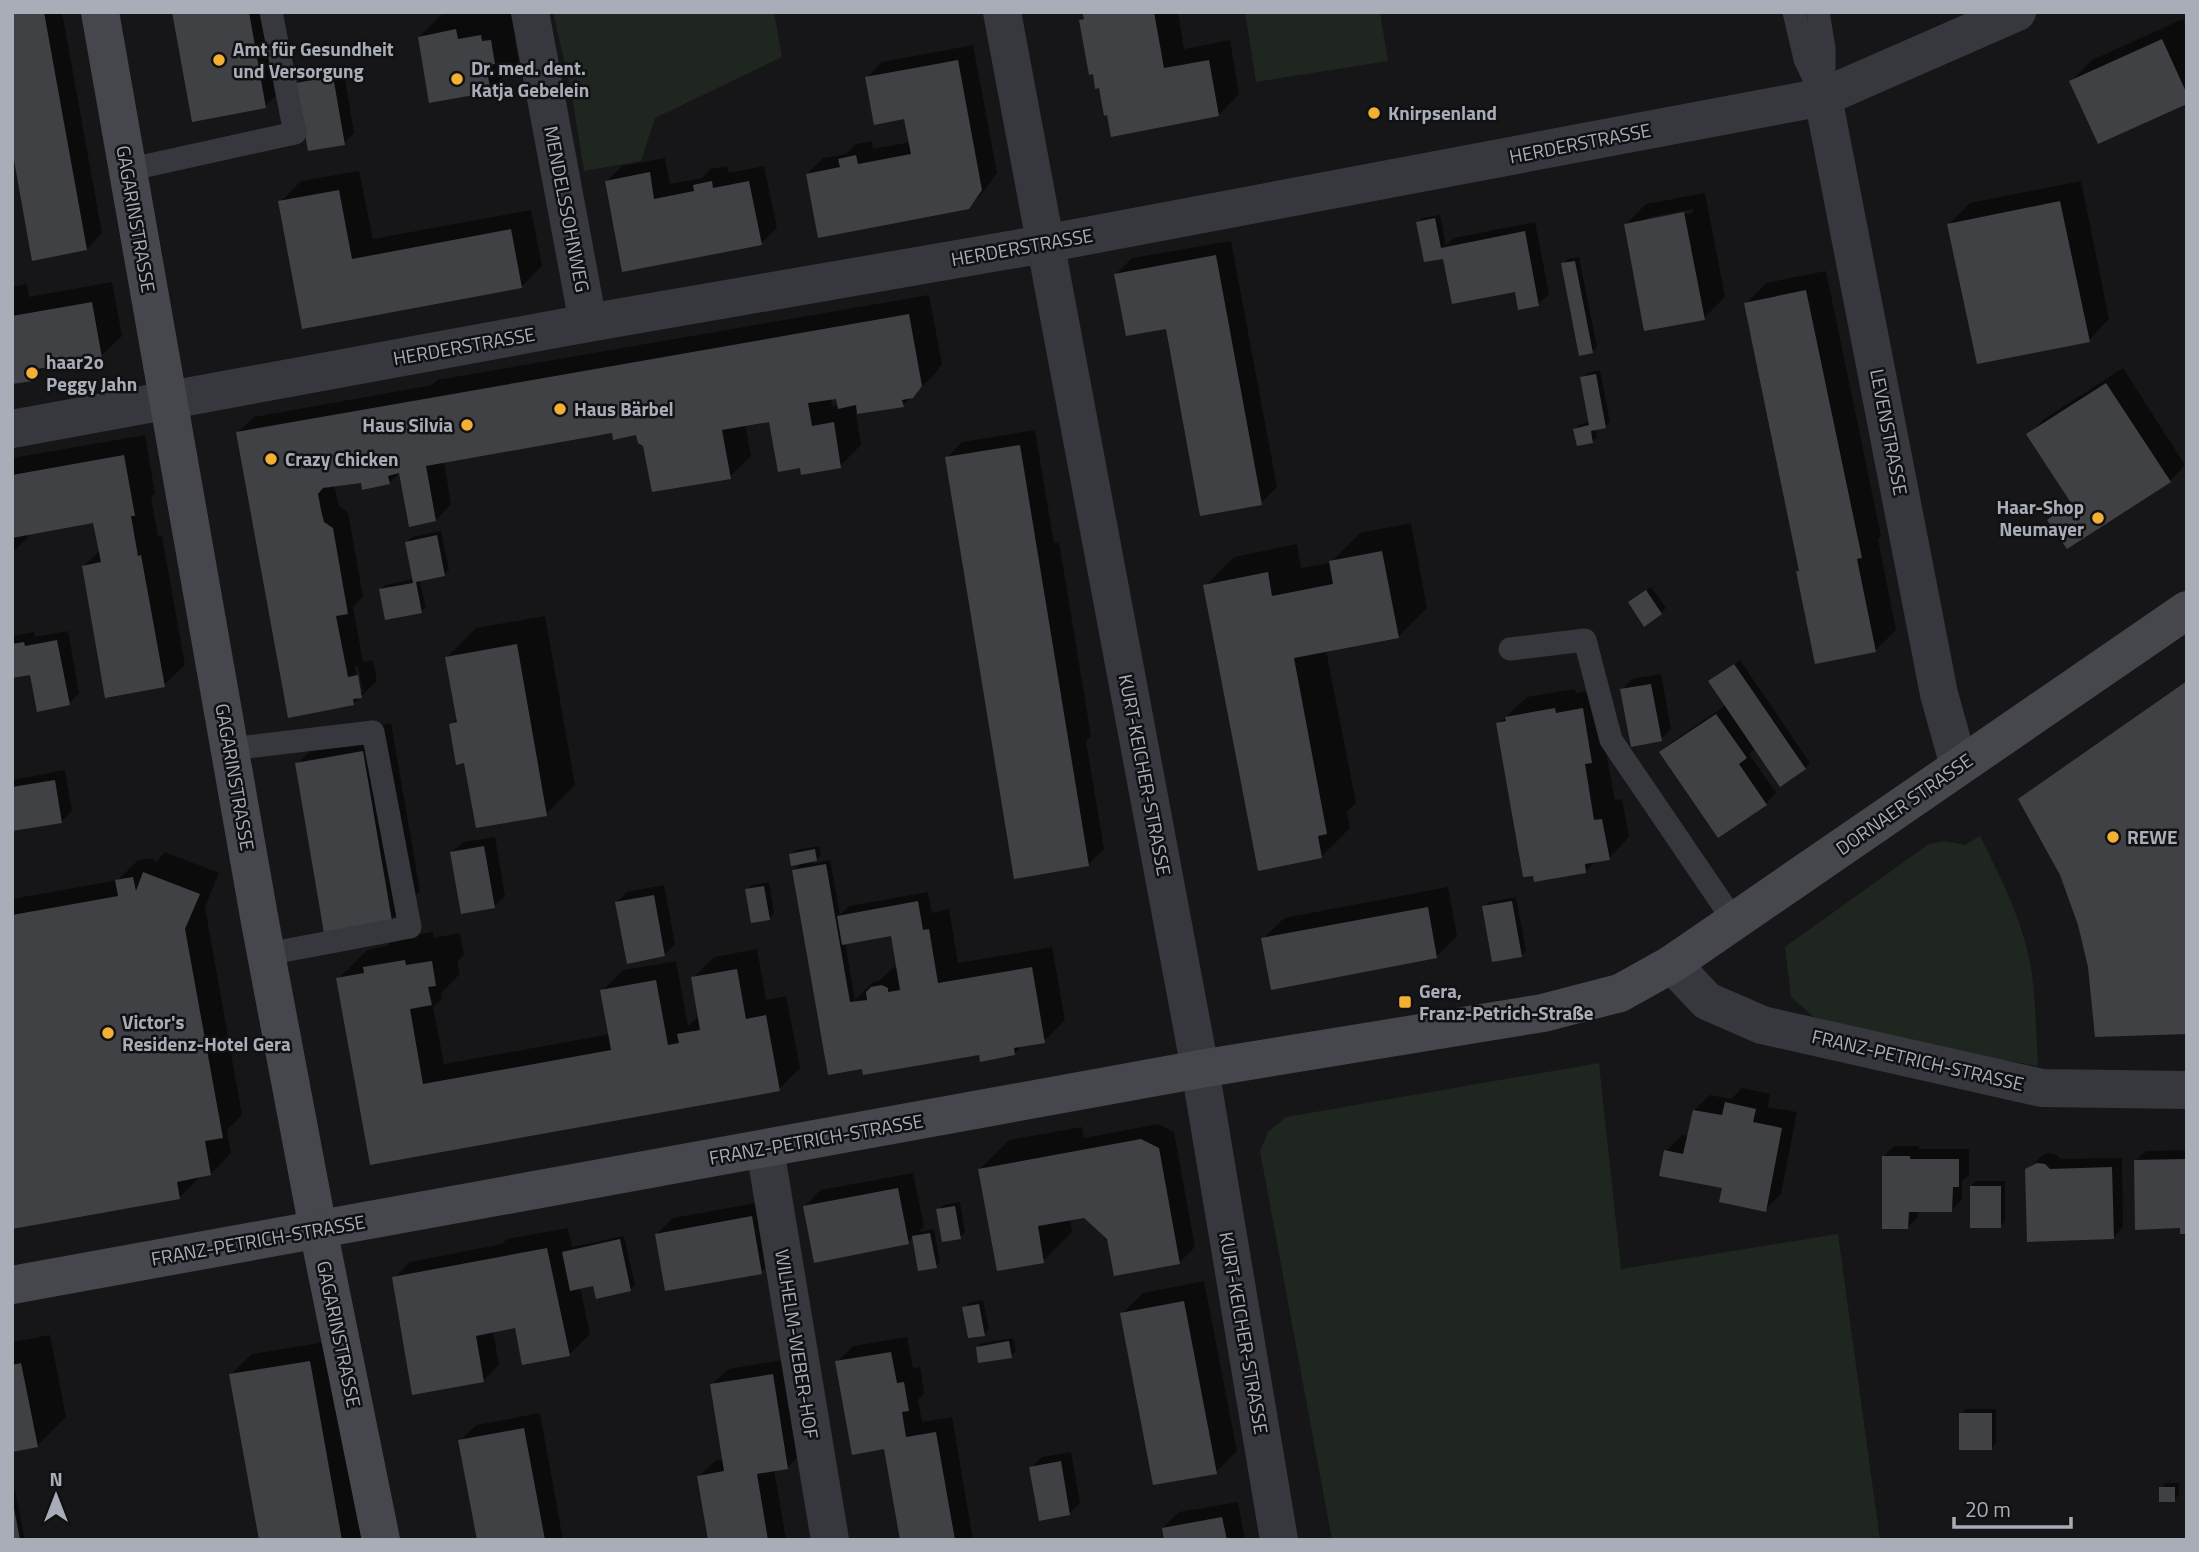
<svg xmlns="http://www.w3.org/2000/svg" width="2199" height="1552" viewBox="0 0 2199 1552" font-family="'Titillium Web',sans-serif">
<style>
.green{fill:#1e261f}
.shadow{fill:#0007;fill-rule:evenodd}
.building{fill:#404145}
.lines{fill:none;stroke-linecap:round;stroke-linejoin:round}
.lane{stroke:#37383d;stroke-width:23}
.street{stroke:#37383d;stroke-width:38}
.secondary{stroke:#45474d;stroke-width:38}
.poi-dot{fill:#f2b134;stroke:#111113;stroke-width:2.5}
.labels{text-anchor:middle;stroke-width:5;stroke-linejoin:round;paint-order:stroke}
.poi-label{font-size:19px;font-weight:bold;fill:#a8adb8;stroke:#111113;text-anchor:start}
.street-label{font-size:19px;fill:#a8adb8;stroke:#111113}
</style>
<rect width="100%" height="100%" fill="#161618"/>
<g class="green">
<polygon points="553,12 774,12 782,57 655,118 641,161 584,171 571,90"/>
<polygon points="1245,12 1380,12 1388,61 1256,82"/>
<path d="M 1980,836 C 2000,876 2021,917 2030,962 C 2036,996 2036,1032 2038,1066 L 1942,1050 L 1814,1017 L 1791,997 L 1785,947 L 1929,844 L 1945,841 L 1965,845 Z"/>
<polygon points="1599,1063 1621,1269 1838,1234 1880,1540 1332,1540 1260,1151 1268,1132 1286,1117"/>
</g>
<g class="shadow">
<polygon points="12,12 62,12 102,233 87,249"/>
<polygon points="174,12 273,12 286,86 265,106"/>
<polygon points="444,12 519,12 523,34 515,42 519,61 490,90 419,37"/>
<polygon points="1084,12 1178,12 1184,49 1230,40 1239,94 1219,115 1100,86 1081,20 1085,16"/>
<polygon points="2183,19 2187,28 2187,102 2071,81 2092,60"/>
<polygon points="973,45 997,173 984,191 968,208 807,174 823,158 846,154 856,144 872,141 873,149 910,142 906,117 867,78 882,62"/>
<polygon points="343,67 354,133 344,143 297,83 308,73"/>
<polygon points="665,158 670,184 702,178 710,169 727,166 729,173 764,166 777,228 761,243 607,181 622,166"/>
<polygon points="359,171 373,239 531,210 542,266 521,287 303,327 280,202 301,181"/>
<polygon points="2081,181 2109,319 2089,340 1949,224 1970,203"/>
<path d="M 1705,193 L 1725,297 L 1704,318 L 1625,225 L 1646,204 ZM 1693,209 L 1693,213 L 1647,221 L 1647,218 Z"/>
<polygon points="1440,215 1446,245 1454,238 1535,222 1549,294 1538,304 1517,290 1444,255 1418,223 1422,218"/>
<polygon points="1231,241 1277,487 1261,503 1167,327 1116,274 1132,258"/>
<polygon points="1579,257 1597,347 1592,352 1563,264 1568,259"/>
<polygon points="1826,271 1881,536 1878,539 1896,630 1876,650 1798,572 1801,569 1746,304 1766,283"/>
<polygon points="112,282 122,336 101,356 45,366 32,379 12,382 12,287 27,284 29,297"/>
<path d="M 929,295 L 942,364 L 934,375 L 903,405 L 856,413 L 861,445 L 840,466 L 771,419 L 745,424 L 751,456 L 730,477 L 645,445 L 637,433 L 614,431 L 444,461 L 451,504 L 436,520 L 401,471 L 389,483 L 362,481 L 334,485 L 339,506 L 348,512 L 363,597 L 353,607 L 363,662 L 373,660 L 377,681 L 353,704 L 238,432 L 254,417 L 432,385 L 437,380 ZM 837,397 L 839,405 L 832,406 L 831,398 ZM 355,666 L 358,666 L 363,692 L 359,692 Z"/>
<polygon points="2123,368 2185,465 2170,481 2049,520 2071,500 2029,435 2044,419"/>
<polygon points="1600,370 1610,422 1605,426 1595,429 1597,437 1592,441 1575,429 1580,424 1591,422 1582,378 1587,373"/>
<polygon points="1035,430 1054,543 1059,542 1091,736 1086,741 1104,849 1088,865 947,458 962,442"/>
<polygon points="145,435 155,493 151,498 158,536 162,536 185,665 164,685 84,566 100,550 95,521 27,533 28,537 12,553 12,458"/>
<polygon points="1411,523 1427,608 1398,637 1326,650 1356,803 1347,812 1350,828 1321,857 1205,586 1234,557 1297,544 1301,568 1330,563 1360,533"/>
<polygon points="441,531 449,570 444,574 419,579 426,607 421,611 380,590 385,585 414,579 407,542 412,537"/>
<polygon points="1651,587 1666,608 1661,613 1630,602"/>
<polygon points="545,616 575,785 546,814 466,761 451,725 458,717 447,657 476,628"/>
<polygon points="68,631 79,693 69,704 31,673 12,676 12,636 34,632 35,637"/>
<polygon points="1740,660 1810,763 1805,768 1755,748 1749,754 1776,793 1766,804 1662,752 1672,742 1726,705 1715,677"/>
<polygon points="1661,674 1671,729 1661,739 1622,690 1632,679"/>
<polygon points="1575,689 1576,693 1603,689 1605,747 1615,800 1622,799 1629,837 1609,858 1597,860 1585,872 1498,724 1527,697"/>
<polygon points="391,723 420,891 391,920 297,764 326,735"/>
<polygon points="65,770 72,811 62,821 12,829 12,780"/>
<polygon points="495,837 505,896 494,906 452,852 463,842"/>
<path d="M 819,846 L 821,855 L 812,864 L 830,860 L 840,915 L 849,906 L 928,892 L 932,913 L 949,909 L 958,963 L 1052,947 L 1065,1020 L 1044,1041 L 1023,1045 L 1015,1053 L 980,1053 L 864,1073 L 794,871 L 802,862 L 791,854 L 796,850 ZM 896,934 L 898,966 L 894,967 L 879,981 L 873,982 L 855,1000 L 845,942 Z"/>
<polygon points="165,852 219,873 205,907 242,1115 227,1130 231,1153 211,1174 200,1177 179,1198 12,1227 12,899 118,880 138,860 154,858 155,863"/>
<polygon points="769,882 774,914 769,918 747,890 752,885"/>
<polygon points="664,885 675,944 664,955 617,902 627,892"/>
<polygon points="1448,887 1457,936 1436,957 1263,939 1284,918"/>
<polygon points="1516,897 1526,951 1521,955 1484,907 1489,902"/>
<polygon points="433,932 434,938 460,933 464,955 457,962 460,974 441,993 442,999 433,1007 444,1064 610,1034 602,991 623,970 676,961 688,1026 700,1015 693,978 714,957 757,949 766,1000 786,996 800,1068 779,1089 371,1163 338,979 367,950 387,946 394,939"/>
<polygon points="1742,1088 1770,1094 1768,1107 1797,1112 1781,1194 1765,1210 1666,1151 1682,1135 1689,1136 1694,1110 1710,1095 1731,1099"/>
<polygon points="1158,1124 1174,1132 1195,1247 1180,1262 1109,1238 1085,1216 1070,1219 1072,1232 1043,1261 980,1169 1009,1140 1082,1127 1084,1138"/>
<polygon points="1894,1146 1919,1146 1919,1149 1969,1149 1969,1175 1962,1181 1962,1199 1952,1210 1918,1210 1918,1217 1908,1227 1884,1156"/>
<polygon points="2187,1150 2187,1232 2135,1161 2146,1151"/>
<polygon points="2049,1153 2055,1154 2061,1159 2122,1158 2123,1227 2113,1238 2027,1170 2043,1155"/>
<polygon points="913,1173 924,1227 918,1232 934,1229 940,1262 936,1266 913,1237 908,1242 805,1206 820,1190"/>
<polygon points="1976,1181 2005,1181 2005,1221 2001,1226 1971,1186"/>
<polygon points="767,1201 777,1256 761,1272 657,1234 673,1218"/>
<polygon points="960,1202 965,1232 960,1237 938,1210 943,1205"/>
<polygon points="568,1228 572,1247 624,1236 635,1285 630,1290 594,1283 580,1287 590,1334 569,1355 517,1326 493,1331 499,1365 483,1381 394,1278 410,1262 502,1244 507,1239"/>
<polygon points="1204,1281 1237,1451 1216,1472 1122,1314 1143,1293"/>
<polygon points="983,1300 989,1329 984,1334 964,1308 969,1303"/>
<polygon points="50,1335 66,1417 37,1446 12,1450 12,1342"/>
<polygon points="907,1337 913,1368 920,1367 924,1393 918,1400 922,1422 952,1417 973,1540 902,1540 885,1447 837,1362 853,1346"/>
<polygon points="1013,1338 1016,1351 1011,1356 977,1348 982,1343"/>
<polygon points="331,1341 366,1540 261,1540 231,1374 252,1354"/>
<polygon points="788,1359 803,1452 787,1468 774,1469 786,1540 709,1540 699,1476 715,1461 724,1459 712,1385 728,1369"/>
<polygon points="1966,1409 1996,1409 1996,1443 1992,1448 1961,1414"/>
<polygon points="540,1413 563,1540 479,1540 460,1441 476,1425"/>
<polygon points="1071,1452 1080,1503 1070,1513 1031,1468 1042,1457"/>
<polygon points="12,1474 25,1540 12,1540"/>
<polygon points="2165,1483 2179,1483 2179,1495 2174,1500 2161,1488"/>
<polygon points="1238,1502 1245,1540 1166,1540 1163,1528 1179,1512"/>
</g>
<g class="building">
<polygon points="12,12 44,12 87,250 32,261 12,149"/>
<polygon points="172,12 249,12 266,108 192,122"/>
<polygon points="1082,12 1154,12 1164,68 1209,60 1219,116 1111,137 1107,115 1104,116 1099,88 1095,89 1093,74 1089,75 1079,20 1084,19"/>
<polygon points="456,29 458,39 481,35 482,41 491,40 495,64 486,66 491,92 429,103 418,37"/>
<polygon points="2162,39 2187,94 2187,104 2098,144 2069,81"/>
<polygon points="958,60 982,190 969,209 818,238 806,174 840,167 838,159 856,155 858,164 911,154 904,119 874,125 865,77"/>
<polygon points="333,76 345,145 308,151 296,83"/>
<polygon points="650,172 654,199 694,191 693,185 712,181 713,188 749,181 762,245 622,272 605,181"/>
<polygon points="339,190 352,259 511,229 522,288 302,329 278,201"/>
<polygon points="2060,201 2090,342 1977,364 1947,224"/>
<polygon points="1684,212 1705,320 1644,331 1624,224"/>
<polygon points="1435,218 1441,248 1525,231 1539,306 1518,310 1515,292 1452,304 1443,259 1424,262 1416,222"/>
<polygon points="1216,255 1262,505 1200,516 1166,329 1126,336 1114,274"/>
<polygon points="1575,261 1593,353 1579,356 1561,263"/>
<polygon points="1806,290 1862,558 1857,559 1876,652 1815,664 1796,571 1799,571 1744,303"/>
<polygon points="92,302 102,358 31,370 33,381 12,384 12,316"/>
<polygon points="909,314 922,386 913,398 902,400 904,407 857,414 856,405 838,409 836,399 808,403 812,426 834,422 841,468 801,475 800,468 778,472 769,422 722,430 731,479 652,492 643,446 638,443 636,435 613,440 612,433 426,466 436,521 409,527 399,473 388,476 390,484 362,490 361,483 323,488 318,494 321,510 324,522 333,528 348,614 336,616 348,677 358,675 362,698 353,699 354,705 288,718 236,432"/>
<polygon points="1596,374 1606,428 1591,431 1593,443 1577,446 1573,429 1589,425 1580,377"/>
<polygon points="2106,383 2171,482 2067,549 2047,520 2071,503 2026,434"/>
<polygon points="1020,445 1089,866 1014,879 945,457"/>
<polygon points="124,455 135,516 131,516 138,556 141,555 165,687 105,698 82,566 101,562 93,523 12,538 12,475"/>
<polygon points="437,535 445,576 416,582 422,613 385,620 379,589 413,583 405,542"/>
<polygon points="1382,551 1399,638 1294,658 1327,834 1318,836 1322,858 1258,871 1203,585 1268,572 1272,596 1333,584 1329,561"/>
<polygon points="1646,590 1662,614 1644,627 1628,602"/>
<polygon points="57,640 70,705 37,712 30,675 12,678 12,644 24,642 25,646"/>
<polygon points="517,644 547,816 476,828 464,763 456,765 449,724 457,722 445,657"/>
<polygon points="1734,664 1806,769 1780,787 1708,681"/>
<polygon points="2187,681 2187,1034 2095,1037 2088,967 2078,925 2060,875 2018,799"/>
<polygon points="1651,684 1662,741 1631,747 1620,689"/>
<polygon points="1555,708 1556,713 1583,708 1592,763 1585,764 1594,820 1602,819 1610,860 1585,864 1586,873 1534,882 1533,876 1523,877 1496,723 1506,721 1505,717"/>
<polygon points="1716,714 1747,758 1739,764 1767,805 1718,838 1659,752"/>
<polygon points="363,751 392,921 324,933 295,763"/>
<polygon points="55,780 62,823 12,831 12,787"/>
<polygon points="484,846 495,908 461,914 450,852"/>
<polygon points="815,849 817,861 791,866 789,854"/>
<polygon points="826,864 850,1002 867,1000 866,992 871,987 882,985 888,988 888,992 900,990 891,936 842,945 837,916 918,901 923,930 929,929 938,983 1032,967 1045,1043 1014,1048 1015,1055 980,1062 979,1055 863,1075 862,1069 828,1075 792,870"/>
<polygon points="143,872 200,894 185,929 223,1138 205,1141 211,1175 177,1182 180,1199 12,1229 12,915 118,896 115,880 133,877 136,891"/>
<polygon points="764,886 770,920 751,923 745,889"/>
<polygon points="654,895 665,956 627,964 615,902"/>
<polygon points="1512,901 1522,957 1492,962 1482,906"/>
<polygon points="1428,907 1437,958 1271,990 1261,938"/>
<polygon points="405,960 406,965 432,961 436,986 428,987 432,1005 410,1009 423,1084 611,1050 600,990 656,980 668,1045 679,1043 677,1034 700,1030 691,977 737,969 746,1019 766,1015 780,1091 370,1165 336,978 364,973 363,967"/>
<polygon points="1725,1102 1756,1109 1753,1122 1782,1128 1766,1212 1719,1202 1722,1188 1659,1176 1664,1150 1683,1154 1693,1110 1722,1115"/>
<polygon points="1141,1139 1159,1148 1180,1264 1114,1276 1107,1239 1084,1218 1038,1226 1044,1263 997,1271 978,1169"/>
<polygon points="1882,1156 1910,1156 1910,1159 1959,1159 1959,1187 1953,1187 1952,1212 1909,1212 1908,1229 1882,1229"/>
<polygon points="2187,1159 2187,1234 2180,1234 2180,1228 2135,1230 2134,1160"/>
<polygon points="2037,1163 2045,1164 2050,1169 2112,1167 2114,1239 2027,1242 2025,1169"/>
<rect x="1970" y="1186" width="31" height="42"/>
<polygon points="898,1188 909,1244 814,1263 803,1206"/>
<polygon points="955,1206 961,1239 942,1242 936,1209"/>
<polygon points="752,1216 762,1274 665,1291 655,1234"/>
<polygon points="930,1233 937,1268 918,1271 912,1236"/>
<polygon points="620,1239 631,1291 596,1299 593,1286 570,1291 562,1252"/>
<polygon points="547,1248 570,1356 522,1365 515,1328 476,1336 484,1382 412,1395 392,1277"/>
<polygon points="1184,1301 1217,1474 1153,1485 1120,1313"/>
<polygon points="979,1304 985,1336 968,1338 962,1307"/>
<polygon points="1009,1341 1012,1358 978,1363 976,1347"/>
<polygon points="891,1352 897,1383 904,1382 909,1411 902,1412 906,1437 936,1432 955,1540 900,1540 884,1449 852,1455 835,1361"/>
<polygon points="310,1361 342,1540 259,1540 229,1374"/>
<polygon points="21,1363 38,1447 12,1452 12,1365"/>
<polygon points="773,1374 788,1469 757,1474 768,1540 708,1540 697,1476 724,1471 710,1384"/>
<rect x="1959" y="1413" width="33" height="37"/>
<polygon points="524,1428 545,1540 477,1540 458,1440"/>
<polygon points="1061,1461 1070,1515 1039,1521 1029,1467"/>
<rect x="2159" y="1487" width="16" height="15"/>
<polygon points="12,1508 14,1508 20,1540 12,1540"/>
<polygon points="1222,1517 1227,1540 1164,1540 1162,1528"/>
</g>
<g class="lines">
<g class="lane">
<polyline points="1794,12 1805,59 1823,97"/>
<polyline points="1818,12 1824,48 1824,93"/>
<polyline points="127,170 295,133 271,12"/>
<polyline points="1510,649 1585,640 1611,740 1734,921"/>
<polyline points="230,749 373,732 410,927 267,954"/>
</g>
<g class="street">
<polyline points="530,12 588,323"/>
<polyline points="1002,12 1200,1069 1279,1540"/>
<polyline points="1823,97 1939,694 1959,766"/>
<polyline points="12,429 588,323 1044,244 1823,97 2017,12"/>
<polyline points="1672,964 1707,1001 1762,1025 2042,1088 2187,1090"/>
<polyline points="765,1149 830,1540"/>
</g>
<g class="secondary">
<polyline points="100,12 260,922 318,1229 381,1540"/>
<polyline points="12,1285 1200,1069 1543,1013 1620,993 1672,964 2187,610"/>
</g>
</g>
<g class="poi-dot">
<circle cx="219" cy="60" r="7"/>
<circle cx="457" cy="79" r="7"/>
<circle cx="1374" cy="113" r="7"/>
<circle cx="32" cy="373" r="7"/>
<circle cx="560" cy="409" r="7"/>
<circle cx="467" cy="425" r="7"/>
<circle cx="271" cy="459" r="7"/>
<circle cx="2098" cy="518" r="7"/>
<circle cx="2113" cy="837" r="7"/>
<rect x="1398" y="995" width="14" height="14" rx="3.5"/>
<circle cx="108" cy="1033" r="7"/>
</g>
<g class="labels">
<g class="poi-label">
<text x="233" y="56">Amt für Gesundheit<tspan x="233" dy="22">und Versorgung</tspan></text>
<text x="471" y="75">Dr. med. dent.<tspan x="471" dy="22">Katja Gebelein</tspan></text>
<text x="1388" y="120">Knirpsenland</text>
<text x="46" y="369">haar2o<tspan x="46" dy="22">Peggy Jahn</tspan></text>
<text x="574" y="416">Haus Bärbel</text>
<text x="453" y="432" text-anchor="end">Haus Silvia</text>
<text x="285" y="466">Crazy Chicken</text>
<text x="2084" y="514" text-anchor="end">Haar-Shop<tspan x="2084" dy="22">Neumayer</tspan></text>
<text x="2127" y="844">REWE</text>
<text x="1419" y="998">Gera,<tspan x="1419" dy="22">Franz-Petrich-Straße</tspan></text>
<text x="122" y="1029">Victor's<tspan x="122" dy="22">Residenz-Hotel Gera</tspan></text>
</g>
<g class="street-label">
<text transform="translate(1580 143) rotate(-11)" y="7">HERDERSTRASSE</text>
<text transform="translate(567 209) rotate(79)" y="7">MENDELSSOHNWEG</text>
<text transform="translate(136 219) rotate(80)" y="7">GAGARINSTRASSE</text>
<text transform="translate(1022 247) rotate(-10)" y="7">HERDERSTRASSE</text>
<text transform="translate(464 346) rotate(-10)" y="7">HERDERSTRASSE</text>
<text transform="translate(1889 432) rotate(79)" y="7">LEVENSTRASSE</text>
<text transform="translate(1145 775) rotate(79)" y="7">KURT-KEICHER-STRASSE</text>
<text transform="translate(235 777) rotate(80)" y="7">GAGARINSTRASSE</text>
<text transform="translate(1904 804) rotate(-35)" y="7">DORNAER STRASSE</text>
<text transform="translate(1918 1060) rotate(13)" y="7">FRANZ-PETRICH-STRASSE</text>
<text transform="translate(816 1139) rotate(-10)" y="7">FRANZ-PETRICH-STRASSE</text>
<text transform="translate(258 1240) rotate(-10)" y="7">FRANZ-PETRICH-STRASSE</text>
<text transform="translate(1244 1333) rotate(80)" y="7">KURT-KEICHER-STRASSE</text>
<text transform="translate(339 1334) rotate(78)" y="7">GAGARINSTRASSE</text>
<text transform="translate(797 1344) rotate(81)" y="7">WILHELM-WEBER-HOF</text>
</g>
</g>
<rect width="2199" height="1552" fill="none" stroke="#a8adb8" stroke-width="28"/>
<g transform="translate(56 1496)" stroke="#111113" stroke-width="5" paint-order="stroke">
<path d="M0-5L12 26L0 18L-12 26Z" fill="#a8adb8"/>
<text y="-10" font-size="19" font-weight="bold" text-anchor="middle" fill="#a8adb8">N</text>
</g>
<path d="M1954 1517v10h117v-10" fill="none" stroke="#a8adb8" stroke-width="3.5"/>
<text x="1965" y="1517" font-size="21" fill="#a8adb8" stroke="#111113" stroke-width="5" paint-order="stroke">20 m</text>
</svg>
